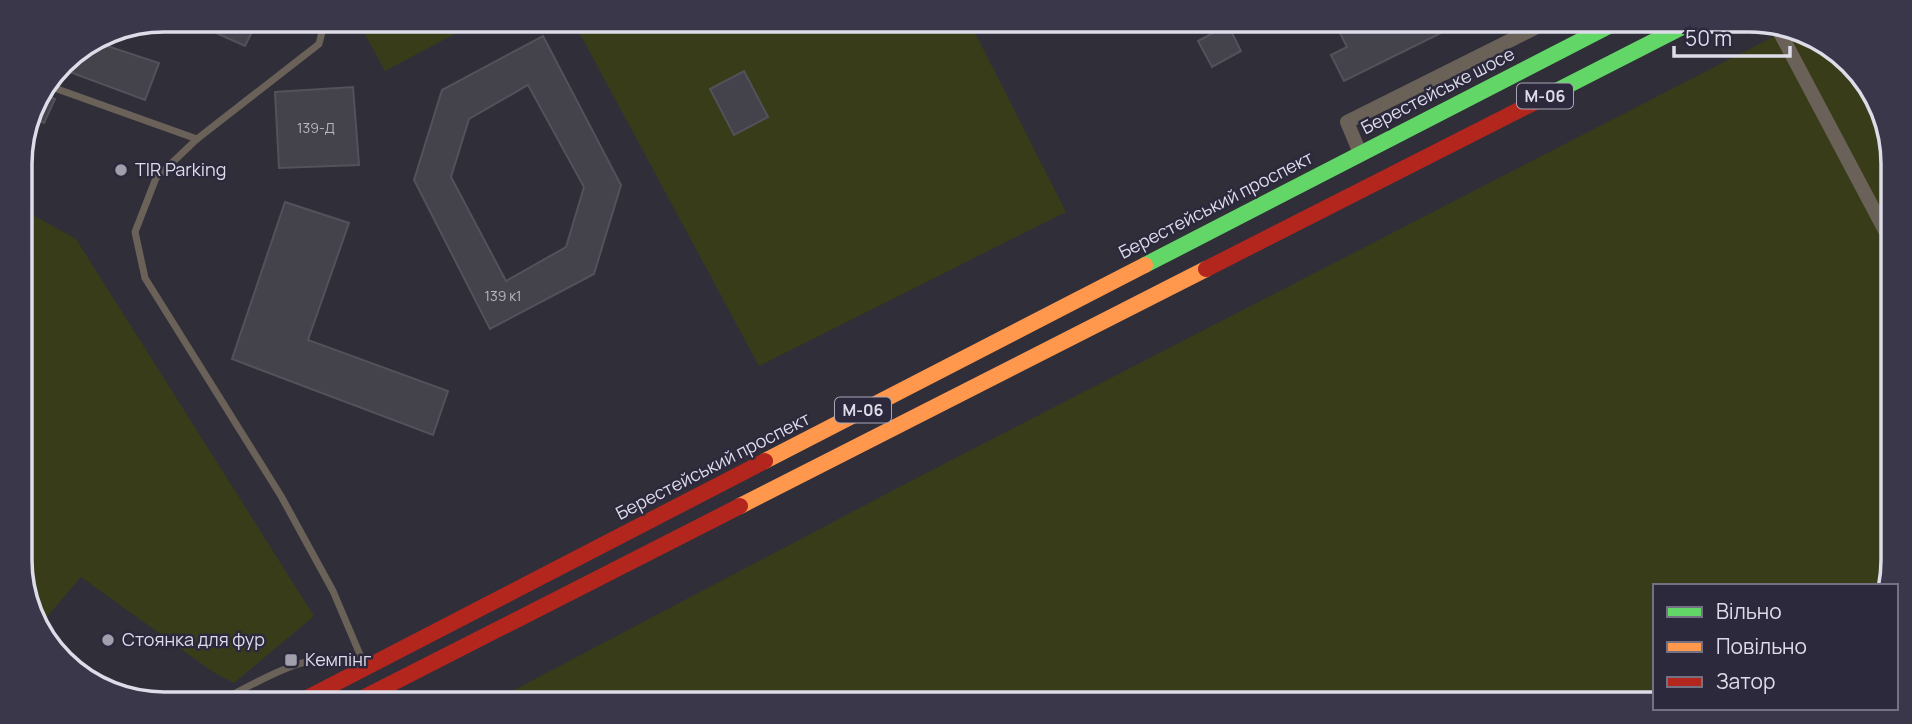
<svg xmlns="http://www.w3.org/2000/svg" width="1912" height="724" viewBox="0 0 1912 724" font-family="Manrope,sans-serif">
<style>
.green{fill:#393c19}
.building{fill:#44434c;stroke:#53515a;stroke-width:2;fill-rule:evenodd}
.lines{fill:none;stroke-linecap:round;stroke-linejoin:round}
.lane{stroke:#6a6258;stroke-width:7}
.street{stroke:#6a6258;stroke-width:14}
.fast{stroke:#63d668;stroke-width:16}
.slow{stroke:#ff974d;stroke-width:16}
.jam{stroke:#b3261e;stroke-width:16}
.poi-dot{fill:#a09fab;stroke:#2c293d;stroke-width:2.5}
.labels{text-anchor:middle;stroke-width:5;stroke-linejoin:round;paint-order:stroke}
.number-label{font-size:14px;fill:#b7b6c2}
.shield{fill:#2c293d;stroke:#a8a6b5;stroke-width:2}
.shield-label{font-size:16px;font-weight:bold;fill:#dddce9}
.street-label{font-size:18px;fill:#dddce9;stroke:#2c293d}
.poi-label{font-size:18px;fill:#dddce9;stroke:#2c293d;text-anchor:start}
.rim{fill:none;stroke:#dddce9;stroke-width:3.5}
</style>
<rect width="100%" height="100%" fill="#302e39"/>
<g class="green">
<polygon points="357,20 479,21 385,71"/>
<polygon points="573,21 970,23 1066,212 759,366"/>
<polygon points="1792,27 1857,69 1891,144 1885,586 1655,586 1655,704 497,699 907,483"/>
<polygon points="20,208 76,239 314,616 234,683 213,672 81,577 40,625 22,588"/>
</g>
<g class="building">
<polygon points="185,19 255,20 258,20 245,46"/>
<polygon points="1228,25 1241,51 1212,67 1198,41"/>
<polygon points="1336,25 1457,25 1344,81 1331,55 1347,47"/>
<path d="M 543,36 L 621,185 L 594,274 L 490,329 L 414,180 L 442,90 ZM 528,85 L 584,187 L 566,247 L 506,281 L 451,177 L 469,119 Z"/>
<polygon points="92,41 159,63 145,100 59,68 68,55"/>
<polygon points="744,71 768,117 734,135 710,89"/>
<polygon points="353,87 359,165 279,168 275,92"/>
<polygon points="40,92 55,99 44,123 30,117 34,100"/>
<polygon points="285,202 349,223 308,340 448,391 433,435 232,359"/>
</g>
<g class="lines">
<g class="lane">
<polyline points="319,20 322,32 319,44 197,139 156,178 135,232 145,278 281,496 333,591 364,664"/>
<polyline points="46,85 197,139"/>
<path d="M 228,697 C 268,677 313,646 358,665"/>
</g>
<g class="street">
<polyline points="1777,27 1890,240"/>
<polyline points="1360,153 1347,122 1539,26"/>
</g>
<g class="fast">
<polyline points="1537,101 1682,27"/>
<polyline points="1145,265 1609,26"/>
</g>
<g class="slow">
<polyline points="765,461 1145,265"/>
<polyline points="740,506 1206,269"/>
</g>
<g class="jam">
<polyline points="1206,269 1537,101"/>
<polyline points="307,698 765,461"/>
<polyline points="363,698 740,506"/>
</g>
</g>
<g class="poi-dot">
<circle cx="121" cy="170" r="7"/>
<circle cx="108" cy="640" r="7"/>
<rect x="284" y="653" width="14" height="14" rx="3.5"/>
</g>
<g class="labels">
<g class="number-label">
<text x="316" y="133">139-Д</text>
<text x="503" y="301">139 к1</text>
</g>
<g class="shield">
<rect x="1517" y="83.5" width="56" height="25" rx="5"/>
<rect x="835" y="397.5" width="56" height="25" rx="5"/>
</g>
<g class="shield-label">
<text x="1545" y="102">М-06</text>
<text x="863" y="416">М-06</text>
</g>
<g class="street-label">
<text transform="translate(1438 91) rotate(-27)" y="6">Берестейське шосе</text>
<text transform="translate(1216 205) rotate(-27)" y="6">Берестейський проспект</text>
<text transform="translate(713 466) rotate(-27)" y="6">Берестейський проспект</text>
</g>
<g class="poi-label">
<text x="135" y="176">TIR Parking</text>
<text x="122" y="646">Стоянка для фур</text>
<text x="305" y="666">Кемпінг</text>
</g>
</g>
<path d="M0 0H1912V724H0ZM164 32H1749A132 132 0 0 1 1881 164V560A132 132 0 0 1 1749 692H164A132 132 0 0 1 32 560V164A132 132 0 0 1 164 32Z" fill="#3a374b" fill-rule="evenodd"/>
<path class="rim" d="M164 32H1749A132 132 0 0 1 1881 164V560A132 132 0 0 1 1749 692H164A132 132 0 0 1 32 560V164A132 132 0 0 1 164 32Z"/>
<rect x="1653" y="584" width="245" height="126" fill="#2c293d" stroke="#737182" stroke-width="2"/>
<rect x="1667" y="607" width="35" height="10" fill="#63d668" stroke="#737182" stroke-width="2"/>
<text x="1716" y="619" font-size="21" fill="#dddce9">Вільно</text>
<rect x="1667" y="642" width="35" height="10" fill="#ff974d" stroke="#737182" stroke-width="2"/>
<text x="1716" y="654" font-size="21" fill="#dddce9">Повільно</text>
<rect x="1667" y="677" width="35" height="10" fill="#b3261e" stroke="#737182" stroke-width="2"/>
<text x="1716" y="689" font-size="21" fill="#dddce9">Затор</text>
<path d="M1674 46v10h116v-10" fill="none" stroke="#dddce9" stroke-width="3.5"/>
<text x="1685" y="46" font-size="21" fill="#dddce9" stroke="#2c293d" stroke-width="5" paint-order="stroke">50 m</text>
</svg>
